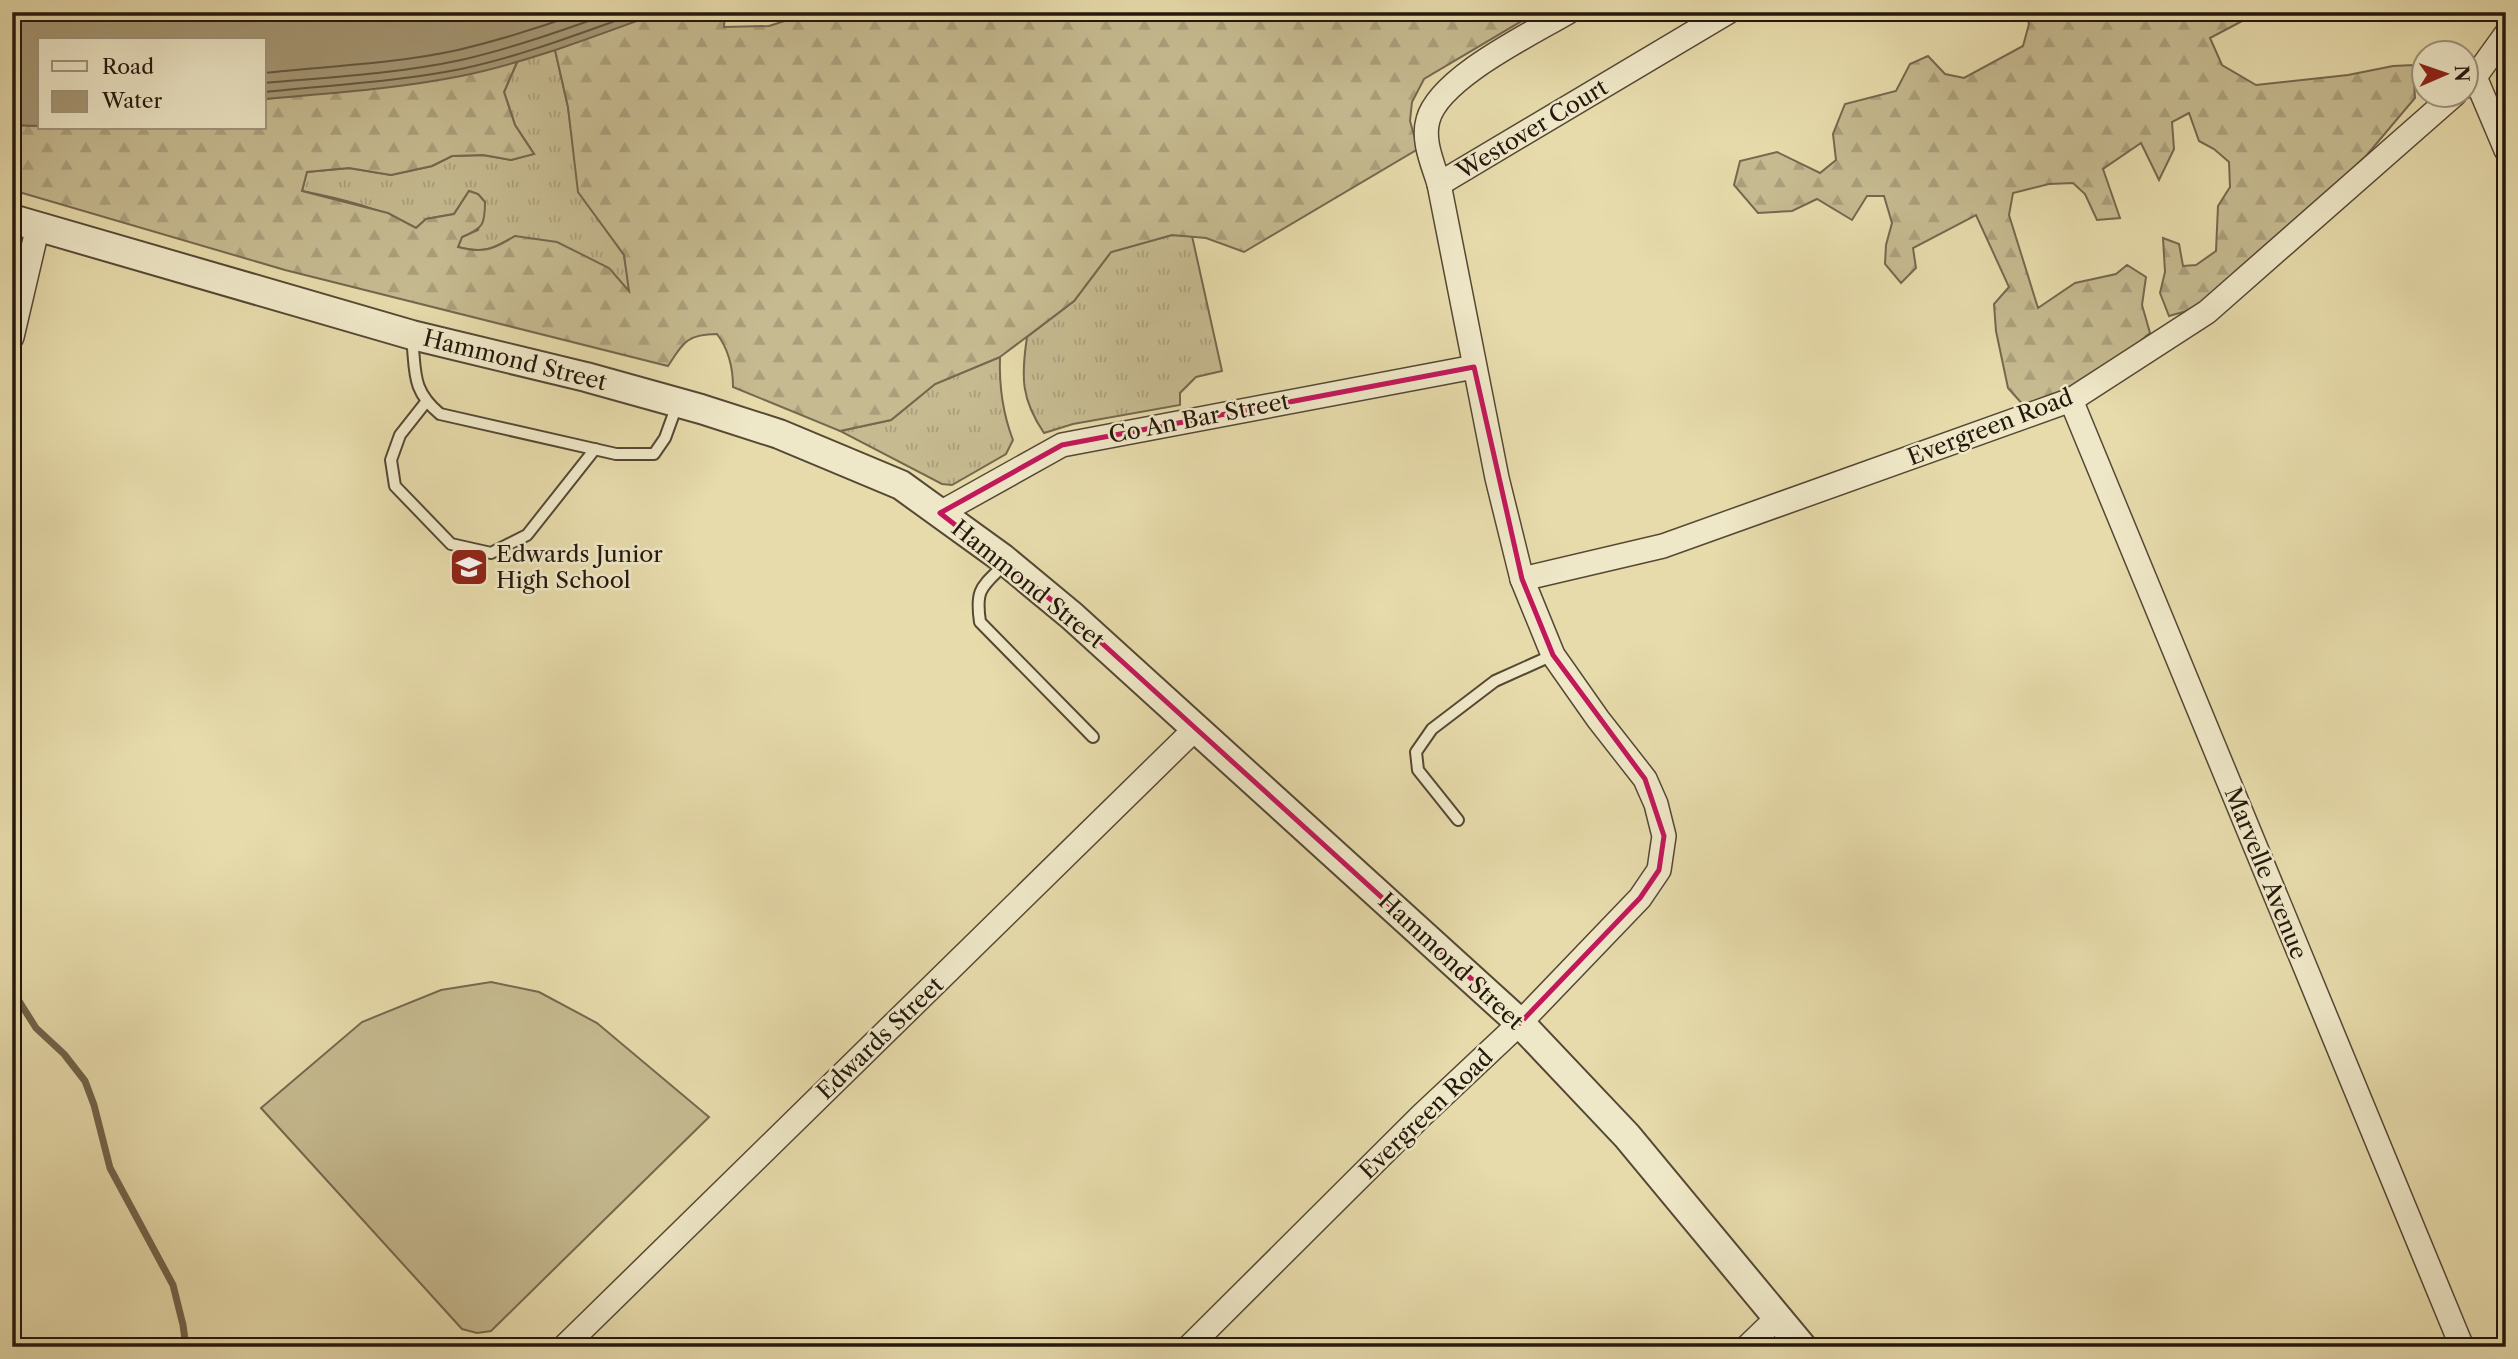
<svg xmlns="http://www.w3.org/2000/svg" width="2518" height="1359" viewBox="0 0 2518 1359" font-family="'Libre Caslon Text',serif">
<style>
.grass{fill:url(#grass-tufts);stroke:#75684e;stroke-width:2}
.forest{fill:url(#forest-firs);stroke:#75684e;stroke-width:2}
.garden{fill:#c6ba90;stroke:#75684e;stroke-width:2}
.water{fill:#a59875;stroke:#71644b;stroke-width:2}
.lines{fill:none;stroke-linecap:round;stroke-linejoin:round}
.shore{stroke:#645841;stroke-width:2}
.stream{stroke:#71644b;stroke-width:7}
.service-casing{stroke:#554834;stroke-width:14}
.minor-casing{stroke:#554834;stroke-width:26}
.tertiary-casing{stroke:#554834;stroke-width:32}
.service{stroke:#efe8c8;stroke-width:10}
.minor{stroke:#efe8c8;stroke-width:23}
.tertiary{stroke:#efe8c8;stroke-width:28}
.marked{fill:none;stroke:#c2185b;stroke-width:5;stroke-linejoin:round}
.labels{text-anchor:middle;stroke-width:5;stroke-linejoin:round;paint-order:stroke}
.street-label{font-size:23px;fill:#24170d;stroke:#efe8c8}
.poi-label{font-size:23px;fill:#24170d;stroke:#efe8c8;text-anchor:start}
</style>
<defs>
<pattern id="grass-tufts" width="24" height="20" patternUnits="userSpaceOnUse" patternTransform="scale(1.75)"><rect width="24" height="20" fill="#c6ba90"/><path d="M3 7l-1-3M5 7V3M7 7l1-3M15 17l-1-3M17 17v-4M19 17l1-3" fill="none" stroke="#aa9f7b"/></pattern>
<pattern id="forest-firs" width="22" height="20" patternUnits="userSpaceOnUse" patternTransform="scale(1.75)"><rect width="22" height="20" fill="#c6ba90"/><path d="M5 1l3.5 6h-7zM16 11l3.5 6h-7z" fill="#aa9f7b"/></pattern>
</defs>
<rect width="100%" height="100%" fill="#e7dbab"/>
<filter id="stains"><feTurbulence type="fractalNoise" baseFrequency=".00286" numOctaves="4"/><feColorMatrix values="0 0 0 0 .2 0 0 0 0 .09 0 0 0 0 .02 0 0 0 .5 -.17"/></filter>
<radialGradient id="worn" r=".72"><stop offset=".6" stop-color="#630" stop-opacity="0"/><stop offset="1" stop-color="#630" stop-opacity=".3"/></radialGradient>
<g class="grass">
<path d="M 555,50 L 568,107 L 579,192 L 624,255 L 630,292 L 515,236 C 493,249 483,254 458,247 L 462,237 L 478,230 L 485,202 L 478,194 L 469,191 L 454,214 L 426,219 L 416,228 C 379,208 343,199 302,191 L 306,172 L 349,168 L 391,175 L 432,166 L 452,156 L 483,155 L 511,160 L 534,154 L 515,125 L 504,92 L 518,60 Z"/>
<path d="M 1172,235 L 1192,236 L 1222,371 L 1196,377 L 1180,393 L 1180,405 L 1073,424 L 1044,433 C 1021,399 1021,377 1027,337 L 1074,301 L 1111,252 Z"/>
<path d="M 1000,357 C 999,385 1003,414 1013,440 L 1006,454 L 952,485 L 942,484 L 840,431 L 891,420 L 935,384 Z"/>
</g>
<g class="forest">
<path d="M 661,12 L 725,12 L 724,27 L 769,26 L 813,12 L 1537,12 L 1424,79 L 1412,102 L 1410,121 L 1418,149 L 1244,252 L 1206,238 L 1172,235 L 1111,252 L 1074,301 L 1000,357 L 935,384 L 891,420 L 840,431 L 733,387 C 733,367 729,350 717,334 C 687,334 683,343 668,366 L 285,270 L 12,190 L 12,125 L 40,126 L 40,128 L 264,128 L 264,99 L 416,83 L 464,75 L 518,60 L 504,92 L 515,125 L 534,154 L 511,160 L 483,155 L 452,156 L 432,166 L 391,175 L 349,168 L 307,172 L 302,191 L 388,213 L 416,228 L 426,219 L 454,214 L 469,191 L 478,194 L 485,202 C 485,225 483,228 462,237 L 458,247 C 483,254 494,249 515,236 L 557,242 L 609,268 L 629,291 L 624,255 L 578,192 L 568,107 L 555,50 Z"/>
<path d="M 2025,12 L 2249,12 L 2246,19 L 2210,38 L 2222,65 L 2256,85 L 2348,75 L 2393,66 L 2413,65 L 2415,98 L 2366,156 L 2204,306 L 2169,316 L 2160,293 L 2165,272 L 2163,238 L 2179,244 L 2183,266 L 2196,265 L 2216,251 L 2218,206 L 2230,187 L 2229,162 L 2214,149 L 2199,141 L 2189,113 L 2172,122 L 2174,149 L 2159,180 L 2141,143 L 2103,169 L 2120,218 L 2097,220 L 2085,194 L 2073,183 L 2049,184 L 2013,193 L 2009,215 L 2038,308 L 2075,283 L 2116,274 L 2127,265 L 2146,277 L 2142,305 L 2150,333 C 2109,368 2075,388 2025,407 L 2008,388 L 1996,331 L 1994,304 L 2009,287 L 1976,215 L 1913,248 L 1916,268 L 1901,283 L 1885,264 L 1886,245 L 1892,223 L 1884,196 L 1867,196 L 1852,220 L 1817,199 L 1792,211 L 1758,213 L 1734,185 L 1740,161 L 1777,152 L 1820,173 L 1836,160 L 1833,134 L 1845,104 L 1896,91 L 1910,64 L 1928,56 L 1945,74 L 1964,78 L 2023,46 L 2029,24 Z"/>
</g>
<polygon class="garden" points="491,982 539,992 597,1023 709,1117 491,1331 477,1333 462,1329 261,1108 362,1022 441,990"/>
<path class="water" d="M 12,12 L 661,12 C 595,36 529,62 461,76 C 396,89 330,93 264,99 L 264,40 L 40,40 L 40,126 L 12,125 Z"/>
<g class="lines">
<g class="shore">
<path d="M 264,73 C 329,66 394,64 458,50 C 500,40 542,27 582,12"/>
<path d="M 264,83 C 330,77 396,74 461,60 C 513,48 563,30 614,12"/>
<path d="M 264,92 C 330,85 396,82 461,69 C 522,56 581,33 640,12"/>
</g>
<polyline class="stream" points="12,990 36,1028 64,1054 85,1081 94,1105 110,1168 173,1285 183,1325 186,1347"/>
<g class="service-casing">
<g id="service">
<path d="M 412,338 C 416,372 411,390 440,414 L 616,454 L 654,454 L 665,438 L 677,405"/>
<polyline points="426,402 400,435 391,460 395,486 451,544 491,553 527,535 595,449"/>
<path d="M 1005,564 C 982,587 975,588 980,622 L 1093,737"/>
<polyline points="1458,820 1418,770 1416,752 1432,729 1495,681 1553,655"/>
</g>
</g>
<g class="minor-casing">
<g id="minor">
<polyline points="2475,77 2506,150"/>
<polyline points="2466,86 2475,77 2506,34"/>
<polyline points="1439,184 1728,12"/>
<polyline points="12,337 38,226"/>
<polyline points="2071,400 2462,1347"/>
<polyline points="940,513 1062,445 1474,367"/>
<polyline points="1522,579 1663,546 2071,400 2207,312 2455,94"/>
<polyline points="564,1347 1196,728"/>
<path d="M 1189,1347 L 1421,1116 L 1520,1023 L 1640,898 L 1659,870 L 1664,836 L 1656,804 L 1645,779 L 1598,719 L 1553,655 L 1522,579 L 1497,478 L 1439,184 C 1433,164 1422,141 1428,120 C 1439,78 1531,34 1568,12"/>
<polyline points="1747,1347 1778,1317"/>
</g>
</g>
<g class="tertiary-casing">
<polyline id="tertiary" points="12,219 412,335 586,377 701,409 779,434 901,485 1002,558 1072,616 1520,1023 1627,1136 1802,1347"/>
</g>
<use href="#service" class="service"/>
<use href="#minor" class="minor"/>
<use href="#tertiary" class="tertiary"/>
</g>
<path class="marked" d="M 1474,367 L 1522,579 L 1553,655 L 1645,779 L 1664,836 L 1659,870 L 1640,898 L 1520,1023 L 1072,616 L 940,513 L 1062,445 Z"/>
<defs>
<g id="school-square" transform="scale(2.0125)"><rect x="-9" y="-9" width="18" height="18" rx="4" fill="#8f2418" stroke="#efe8c8"/><path d="M0-5L7-2L0 1L-7-2ZM-4 1L0 2.5L4 1V4Q0 6-4 4Z" fill="#fff"/></g>
</defs>
<g fill-rule="evenodd">
<use href="#school-square" x="469" y="567"/>
</g>
<g class="labels">
<g class="street-label">
<text transform="translate(1532 129) rotate(-31)" y="8">Westover Court</text>
<text transform="translate(515 360) rotate(14)" y="8">Hammond Street</text>
<text transform="translate(1199 418) rotate(-11)" y="8">Co An Bar Street</text>
<text transform="translate(1990 427) rotate(-21)" y="8">Evergreen Road</text>
<text transform="translate(1028 584) rotate(39)" y="8">Hammond Street</text>
<text transform="translate(2266 873) rotate(68)" y="8">Marvelle Avenue</text>
<text transform="translate(1451 961) rotate(43)" y="8">Hammond Street</text>
<text transform="translate(880 1038) rotate(-44)" y="8">Edwards Street</text>
<text transform="translate(1426 1114) rotate(-44)" y="8">Evergreen Road</text>
</g>
<g class="poi-label">
<text x="496" y="562">Edwards Junior<tspan x="496" dy="26">High School</tspan></text>
</g>
</g>
<rect width="2518" height="1359" fill="none" stroke="#e7dbab" stroke-width="42"/>
<rect x="14" y="14" width="2490" height="1331" fill="none" stroke="#24170d" stroke-width="3.5"/>
<rect x="21" y="21" width="2476" height="1317" fill="none" stroke="#24170d" stroke-width="2"/>
<rect x="38" y="38" width="228" height="91" fill="#efe8c8" stroke="#9e947d" stroke-width="2"/>
<rect x="52" y="61" width="35" height="10" fill="#efe8c8" stroke="#9e947d" stroke-width="2"/>
<text x="102" y="74" font-size="21" fill="#24170d">Road</text>
<rect x="52" y="91" width="35" height="21" fill="#a59875" stroke="#9e947d" stroke-width="2"/>
<text x="102" y="108" font-size="21" fill="#24170d">Water</text>
<g transform="translate(2445 74) rotate(88)"><circle r="33" fill="#efe8c8" stroke="#9e947d" stroke-width="2"/>
<path d="M0-5L12 26L0 18L-12 26Z" fill="#8f2418"/>
<text y="-10" font-size="19" font-weight="bold" text-anchor="middle" fill="#24170d">N</text>
</g>
<rect width="100%" height="100%" filter="url(#stains)"/>
<rect width="100%" height="100%" fill="url(#worn)"/>
</svg>
